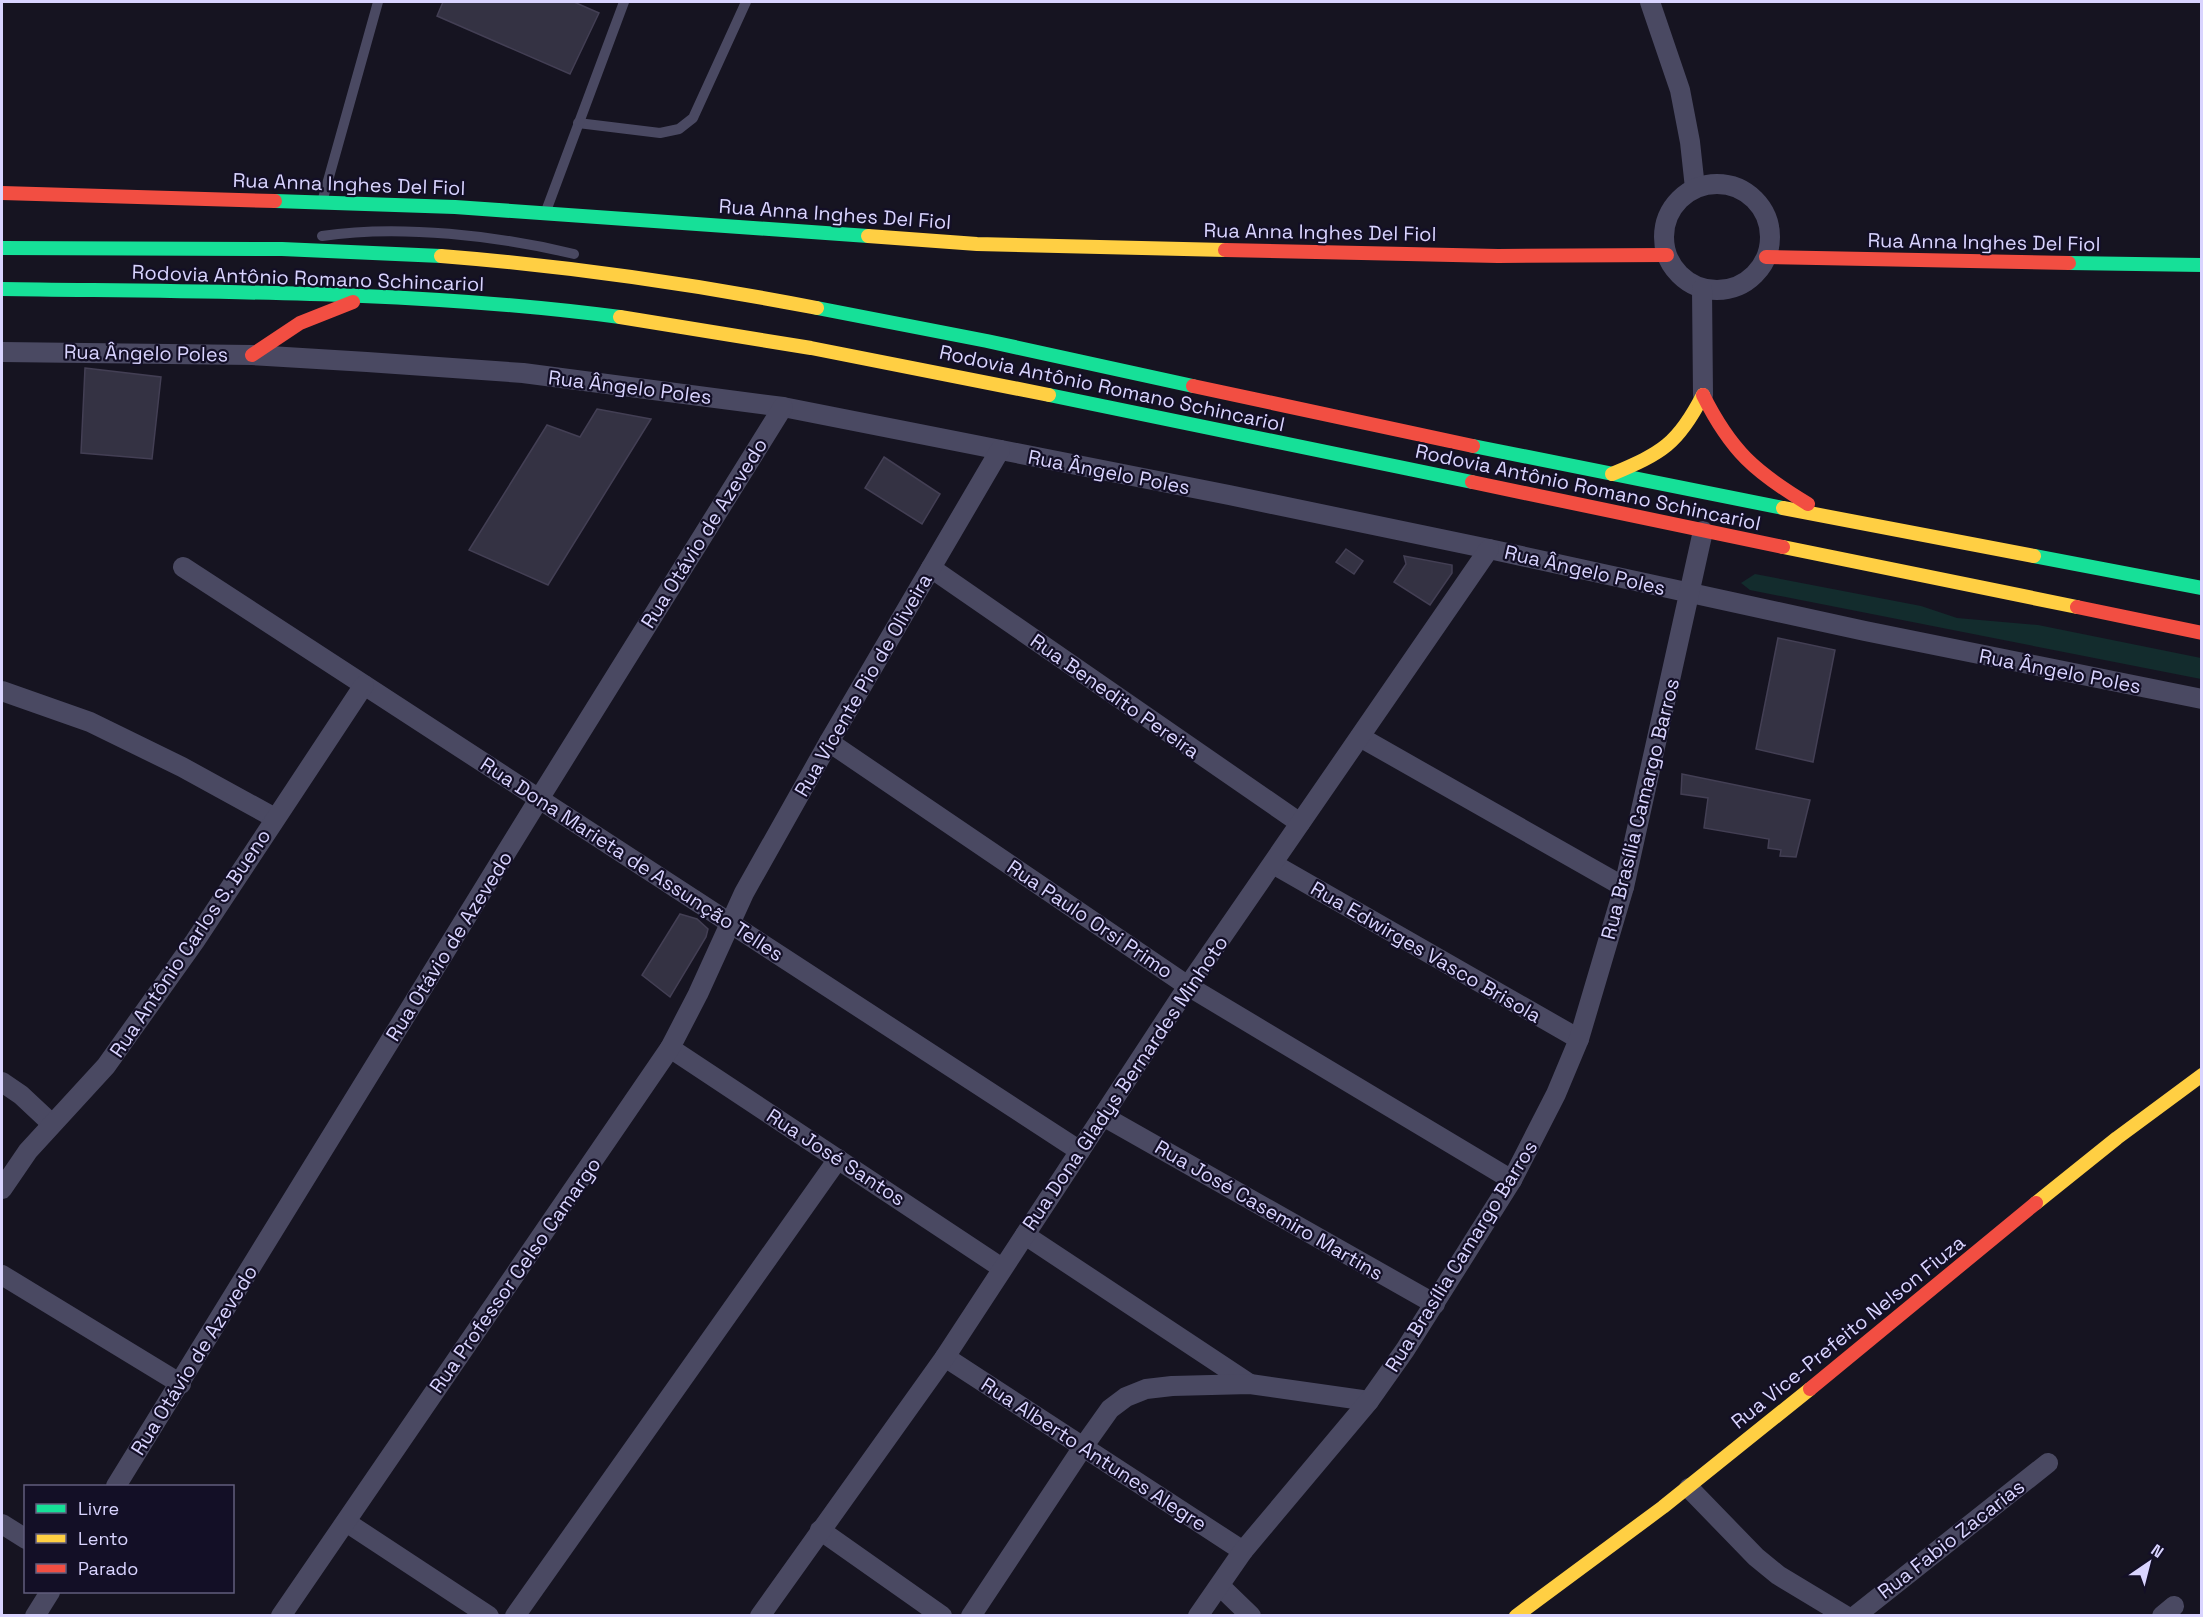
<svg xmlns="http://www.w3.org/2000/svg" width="2203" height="1617" viewBox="0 0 2203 1617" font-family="'Space Grotesk',sans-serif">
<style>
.green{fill:#132c2d}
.building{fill:#343243;stroke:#433f54;stroke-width:1.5}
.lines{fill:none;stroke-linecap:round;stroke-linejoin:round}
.lane{stroke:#4a4962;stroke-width:10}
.street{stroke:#4a4962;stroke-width:20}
.fast{stroke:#16e098;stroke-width:14}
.slow{stroke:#ffcf43;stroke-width:14}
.jam{stroke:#f24e42;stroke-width:14}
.labels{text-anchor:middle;stroke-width:4.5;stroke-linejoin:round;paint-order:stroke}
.street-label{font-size:20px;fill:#d9d4ff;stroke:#130f26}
</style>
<rect width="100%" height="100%" fill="#161421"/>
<polygon class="green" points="1755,574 1921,606 1957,618 2038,625 2201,658 2201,679 1750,590 1741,583"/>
<g class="building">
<polygon points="443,2 574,2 599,13 570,74 437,16"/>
<polygon points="85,368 161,377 152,459 81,453"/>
<polygon points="597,409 651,419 548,585 469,550 547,425 580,437"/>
<polygon points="884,457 940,494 922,524 865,488"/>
<polygon points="1346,549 1363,561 1354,574 1336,562"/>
<polygon points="1404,556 1452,565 1452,573 1430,605 1394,582 1406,564"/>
<polygon points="1778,638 1835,650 1813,762 1756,749"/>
<polygon points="1682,774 1810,800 1796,857 1780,856 1781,850 1768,848 1769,839 1704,828 1708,798 1681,794"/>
<polygon points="680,914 697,919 708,929 706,937 670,997 642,975"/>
</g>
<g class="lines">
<g class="lane">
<polyline points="578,123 660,133 679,129 693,118 746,2"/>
<polyline points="322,202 378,2"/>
<polyline points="546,211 624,2"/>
<path d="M 322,236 C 400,224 499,236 574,254"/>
</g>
<g class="street">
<polyline points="1650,2 1680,90 1690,142 1695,188"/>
<circle cx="1717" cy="237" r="53"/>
<polyline points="1702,289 1703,395"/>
<polyline points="2,352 252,355 367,362 523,373 783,407 1229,495 1489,549 1865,631 2202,699"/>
<polyline points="183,567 1080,1151"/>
<polyline points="931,568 1300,823"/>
<polyline points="2,691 90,722 182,767 275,818"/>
<polyline points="1360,737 1624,887"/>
<polyline points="829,742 1188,986 1512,1180"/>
<polyline points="1273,864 1579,1039"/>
<polyline points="670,1048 1002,1268"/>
<polyline points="2,1082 21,1095 52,1124"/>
<polyline points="1103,1116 1435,1304"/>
<polyline points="2,1189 28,1151 106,1066 195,941 364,685"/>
<polyline points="1025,1235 1250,1384"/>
<polyline points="2,1275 181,1384"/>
<polyline points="945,1357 1243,1551"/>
<polyline points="116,1486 539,799 783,407"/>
<polyline points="1689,1488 1756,1557 1778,1575 1846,1616"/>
<polyline points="346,1522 489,1616"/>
<polyline points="2,1524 26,1539"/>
<polyline points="820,1530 942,1616"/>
<polyline points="1220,1586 1251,1616"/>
<polyline points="35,1616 50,1592"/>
<polyline points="281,1616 670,1048 698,994 744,893 829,742 1000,450"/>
<polyline points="515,1616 838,1159"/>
<polyline points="760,1616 945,1357 1188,986 1489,549"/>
<polyline points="971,1616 1083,1447 1110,1409 1126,1397 1146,1389 1172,1386 1250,1384 1369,1401"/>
<polyline points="1198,1616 1243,1551 1369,1401 1405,1350 1512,1180 1556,1094 1579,1039 1624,887 1703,531"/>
<polyline points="1855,1616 2048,1463"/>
<polyline points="2162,1616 2174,1606"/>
</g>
<g class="fast">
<polyline points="275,201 455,207 868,236"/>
<polyline points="2,248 282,249 441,256"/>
<polyline points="2069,263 2202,265"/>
<path d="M 2,289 C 208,292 415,290 620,317"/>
<polyline points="817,308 987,341 1193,386"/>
<polyline points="1049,395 1472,482"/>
<polyline points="1473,446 1783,508"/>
<polyline points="2034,556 2202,588"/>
</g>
<g class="slow">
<polyline points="868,236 977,244 1225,250"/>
<path d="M 441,256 C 567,266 693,284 817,308"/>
<polyline points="620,317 811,348 1049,395"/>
<path d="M 1612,474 C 1662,453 1678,444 1703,395"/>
<polyline points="1783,508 2034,556"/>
<polyline points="1783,547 2077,607"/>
<polyline points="2036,1203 2117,1138 2202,1075"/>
<polyline points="1516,1616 1663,1507 1810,1389"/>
</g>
<g class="jam">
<polyline points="2,193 275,201"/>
<polyline points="1225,250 1498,256 1667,255"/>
<polyline points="1766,257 2069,263"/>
<polyline points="252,355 300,323 353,302"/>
<polyline points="1193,386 1473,446"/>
<path d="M 1703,395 C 1731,451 1755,472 1808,504"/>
<polyline points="1472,482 1783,547"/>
<polyline points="2077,607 2202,633"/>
<polyline points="1810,1389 2036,1203"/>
</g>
</g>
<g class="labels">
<g class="street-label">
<text transform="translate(349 184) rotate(2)" y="7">Rua Anna Inghes Del Fiol</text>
<text transform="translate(835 214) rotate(4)" y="7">Rua Anna Inghes Del Fiol</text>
<text transform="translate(1320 232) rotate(1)" y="7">Rua Anna Inghes Del Fiol</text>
<text transform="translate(1984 242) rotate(1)" y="7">Rua Anna Inghes Del Fiol</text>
<text transform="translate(308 278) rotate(2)" y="7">Rodovia Antônio Romano Schincariol</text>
<text transform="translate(146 353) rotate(1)" y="7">Rua Ângelo Poles</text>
<text transform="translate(630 387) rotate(7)" y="7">Rua Ângelo Poles</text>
<text transform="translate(1112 388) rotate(12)" y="7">Rodovia Antônio Romano Schincariol</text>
<text transform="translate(1109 472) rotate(11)" y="7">Rua Ângelo Poles</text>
<text transform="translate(1588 487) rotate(12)" y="7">Rodovia Antônio Romano Schincariol</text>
<text transform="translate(704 533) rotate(-58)" y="7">Rua Otávio de Azevedo</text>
<text transform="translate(1585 570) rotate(13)" y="7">Rua Ângelo Poles</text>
<text transform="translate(2060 671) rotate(11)" y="7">Rua Ângelo Poles</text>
<text transform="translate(863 685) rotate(-60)" y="7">Rua Vicente Pio de Oliveira</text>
<text transform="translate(1115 696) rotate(35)" y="7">Rua Benedito Pereira</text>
<text transform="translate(1640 809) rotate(-76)" y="7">Rua Brasília Camargo Barros</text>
<text transform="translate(632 859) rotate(33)" y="7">Rua Dona Marieta de Assunção Telles</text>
<text transform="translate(1090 919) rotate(34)" y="7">Rua Paulo Orsi Primo</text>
<text transform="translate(190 943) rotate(-56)" y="7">Rua Antônio Carlos S. Bueno</text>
<text transform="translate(449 946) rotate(-58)" y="7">Rua Otávio de Azevedo</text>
<text transform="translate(1426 952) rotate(30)" y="7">Rua Edwirges Vasco Brisola</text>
<text transform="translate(1125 1083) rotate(-56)" y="7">Rua Dona Gladys Bernardes Minhoto</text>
<text transform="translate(836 1157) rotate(33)" y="7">Rua José Santos</text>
<text transform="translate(1269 1210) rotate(30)" y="7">Rua José Casemiro Martins</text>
<text transform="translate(1461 1256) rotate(-58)" y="7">Rua Brasília Camargo Barros</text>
<text transform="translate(515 1275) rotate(-55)" y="7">Rua Professor Celso Camargo</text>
<text transform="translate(1848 1332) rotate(-39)" y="7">Rua Vice-Prefeito Nelson Fiuza</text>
<text transform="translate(194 1360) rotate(-58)" y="7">Rua Otávio de Azevedo</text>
<text transform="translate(1094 1454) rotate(33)" y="7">Rua Alberto Antunes Alegre</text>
<text transform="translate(1951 1539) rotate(-38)" y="7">Rua Fabio Zacarias</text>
</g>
</g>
<rect width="2203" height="1617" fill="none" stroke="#d9d4ff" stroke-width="6"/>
<rect x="24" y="1485" width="210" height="108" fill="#130f26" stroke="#625e7d" stroke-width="1.5"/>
<rect x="36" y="1504" width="30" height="9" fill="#16e098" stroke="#625e7d" stroke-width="1.5"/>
<text x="78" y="1515" font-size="18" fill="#d9d4ff">Livre</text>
<rect x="36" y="1534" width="30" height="9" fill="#ffcf43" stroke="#625e7d" stroke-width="1.5"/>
<text x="78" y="1545" font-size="18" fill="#d9d4ff">Lento</text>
<rect x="36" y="1564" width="30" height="9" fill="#f24e42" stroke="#625e7d" stroke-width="1.5"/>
<text x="78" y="1575" font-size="18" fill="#d9d4ff">Parado</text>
<g transform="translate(2149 1563) rotate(35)" stroke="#130f26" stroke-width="4.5" paint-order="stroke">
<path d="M0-4.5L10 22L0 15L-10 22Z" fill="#d9d4ff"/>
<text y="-9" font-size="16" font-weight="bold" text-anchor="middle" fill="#d9d4ff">N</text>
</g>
</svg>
